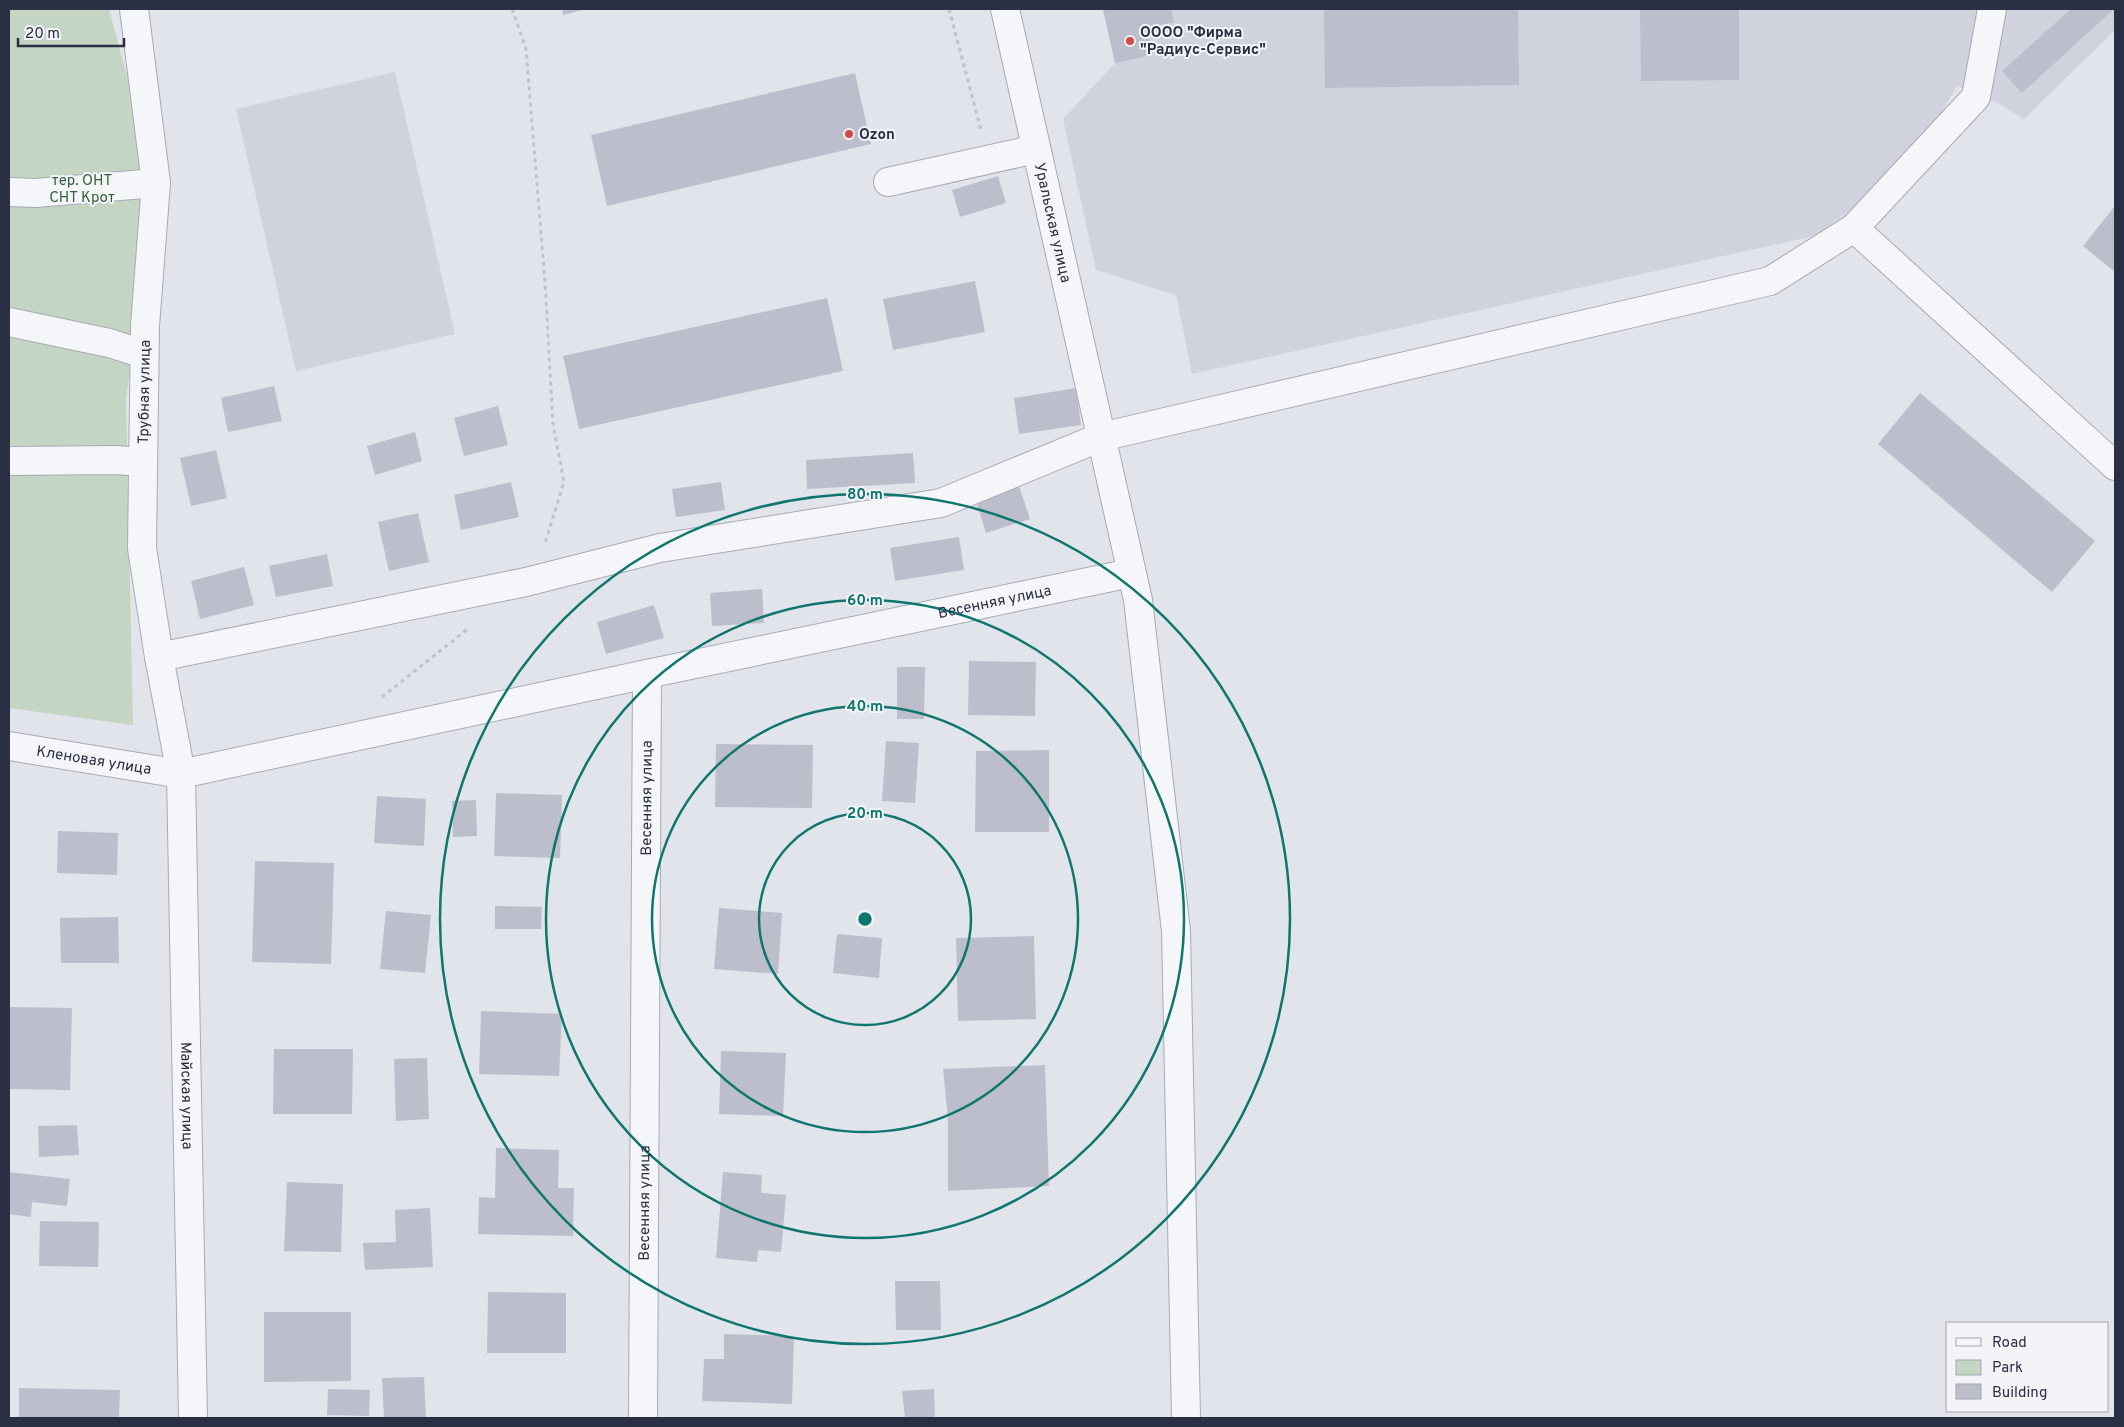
<svg xmlns="http://www.w3.org/2000/svg" width="2124" height="1427" viewBox="0 0 2124 1427" font-family="Overpass,sans-serif">
<style>
.built{fill:#d0d3dd}
.green{fill:#c5d5c3}
.building{fill:#bcbfcb}
.lines{fill:none;stroke-linecap:round;stroke-linejoin:round}
.minor-casing{stroke:#a7aab5;stroke-width:30}
.path{stroke:#c0c2ca;stroke-width:3;stroke-dasharray:4 4;stroke-linecap:butt}
.minor{stroke:#f5f6f9;stroke-width:28}
.ring{fill:none;stroke:#0f766e;stroke-width:2.5}
.poi-dot{fill:#d14946;stroke:#f2f4f8;stroke-width:2}
.labels{text-anchor:middle;stroke-width:4;stroke-linejoin:round;paint-order:stroke}
.poi-label{font-size:15px;font-weight:bold;fill:#2a2f43;stroke:#f2f4f8;text-anchor:start}
.park-label{font-size:15px;fill:#385f37;stroke:#f2f4f8}
.street-label{font-size:15px;fill:#2a2f43;stroke:#f2f4f8}
.centre{fill:#0f766e;stroke:#f2f4f8;stroke-width:2.5}
.ring-label{font-size:15px;text-anchor:middle;font-weight:bold;fill:#0f766e;stroke:#f2f4f8;stroke-width:4;stroke-linejoin:round;paint-order:stroke}
</style>
<rect width="100%" height="100%" fill="#e2e4eb"/>
<g class="built">
<polygon points="1103,9 2115,9 2115,30 2024,119 1998,103 1957,86 1907,170 1814,236 1192,374 1176,295 1096,270 1063,119 1115,63"/>
<polygon points="395,72 455,334 296,371 236,109"/>
</g>
<polygon class="green" points="9,9 109,9 156,183 126,399 133,725 9,708"/>
<g class="building">
<polygon points="562,9 586,9 563,15"/>
<polygon points="1103,9 1171,9 1174,22 1147,28 1152,55 1115,63"/>
<polygon points="1324,9 1518,9 1519,85 1325,88"/>
<polygon points="1640,9 1739,9 1739,80 1641,81"/>
<polygon points="2071,9 2114,9 2022,93 2002,71"/>
<polygon points="855,73 871,144 607,206 591,135"/>
<polygon points="998,176 1006,203 960,217 952,190"/>
<polygon points="2115,206 2115,272 2083,246"/>
<polygon points="975,281 985,332 893,350 883,299"/>
<polygon points="827,298 843,371 579,429 563,356"/>
<polygon points="274,386 282,421 228,432 221,398"/>
<polygon points="1076,388 1081,425 1019,434 1014,398"/>
<polygon points="1920,393 2095,541 2052,592 1878,444"/>
<polygon points="498,406 508,445 464,456 454,418"/>
<polygon points="415,432 422,461 375,475 367,446"/>
<polygon points="216,450 227,498 191,506 180,458"/>
<polygon points="913,453 915,483 807,489 806,460"/>
<polygon points="511,482 519,517 461,530 454,495"/>
<polygon points="721,482 725,510 676,517 672,489"/>
<polygon points="1019,486 1030,519 986,533 976,501"/>
<polygon points="418,513 429,562 389,571 378,522"/>
<polygon points="959,537 964,570 895,581 890,548"/>
<polygon points="327,554 333,586 276,597 269,566"/>
<polygon points="244,567 254,605 200,619 191,581"/>
<polygon points="762,589 764,623 712,626 710,593"/>
<polygon points="654,605 664,638 606,654 597,622"/>
<polygon points="969,661 1036,662 1035,716 968,715"/>
<polygon points="897,667 925,667 924,719 897,719"/>
<polygon points="886,741 919,743 915,803 882,801"/>
<polygon points="716,744 813,745 812,808 715,807"/>
<polygon points="1049,750 1049,832 975,832 976,751"/>
<polygon points="496,793 562,795 560,858 494,856"/>
<polygon points="377,796 426,799 424,846 374,843"/>
<polygon points="476,800 477,836 453,837 452,801"/>
<polygon points="58,831 118,833 117,875 57,873"/>
<polygon points="255,861 334,863 331,964 252,962"/>
<polygon points="495,906 542,907 541,929 495,929"/>
<polygon points="719,908 782,913 778,974 714,969"/>
<polygon points="386,911 431,915 425,973 380,969"/>
<polygon points="118,917 119,963 61,963 60,918"/>
<polygon points="837,934 882,938 879,978 833,973"/>
<polygon points="1034,936 1036,1019 958,1021 956,938"/>
<polygon points="9,1007 72,1008 70,1090 9,1089"/>
<polygon points="481,1011 562,1014 559,1076 479,1074"/>
<polygon points="274,1049 353,1049 352,1114 273,1114"/>
<polygon points="721,1051 786,1053 783,1116 719,1114"/>
<polygon points="427,1058 429,1119 396,1121 394,1059"/>
<polygon points="1045,1065 1049,1186 948,1191 948,1120 943,1069"/>
<polygon points="77,1125 79,1155 39,1157 38,1126"/>
<polygon points="496,1148 559,1150 558,1188 574,1188 573,1236 478,1234 479,1197 495,1198"/>
<polygon points="9,1172 70,1179 67,1206 32,1202 31,1217 9,1214"/>
<polygon points="723,1172 762,1175 761,1193 786,1195 781,1252 758,1250 757,1262 716,1258"/>
<polygon points="287,1182 343,1184 341,1252 284,1251"/>
<polygon points="430,1208 433,1267 365,1270 363,1243 396,1242 395,1210"/>
<polygon points="40,1221 99,1222 98,1267 39,1266"/>
<polygon points="895,1281 940,1281 941,1330 896,1330"/>
<polygon points="488,1292 566,1293 566,1353 487,1353"/>
<polygon points="264,1312 351,1312 351,1381 264,1382"/>
<polygon points="724,1334 794,1336 792,1404 702,1401 704,1359 724,1359"/>
<polygon points="424,1377 426,1418 384,1418 382,1378"/>
<polygon points="19,1388 120,1390 119,1418 19,1418"/>
<polygon points="328,1389 370,1390 369,1416 327,1415"/>
<polygon points="934,1389 935,1418 905,1418 902,1391"/>
</g>
<g class="lines">
<g class="minor-casing">
<g id="minor">
<path id="s1" d="M 134,9 L 156,183 L 145,326 L 142,548 L 159,657 L 181,774 L 193,1418"/>
<path id="s2" d="M 1005,9 L 1138,600 L 1176,931 L 1186,1418"/>
<polyline points="888,182 1036,149"/>
<polyline points="9,192 35,193 156,183"/>
<polyline points="1854,228 2115,466"/>
<polyline points="9,322 109,343 144,354"/>
<polyline points="9,461 115,460 143,462"/>
<polyline points="159,657 526,582 660,548 941,503 1101,437 1770,281 1854,228 1976,97 1992,9"/>
<path id="s3" d="M 9,746 L 181,774 L 647,674"/>
<path id="s4" d="M 643,1418 L 647,674 L 1131,573"/>
</g>
</g>
<g class="path">
<polyline points="512,9 526,49 545,282 553,424 564,482 545,543"/>
<polyline points="949,9 981,130"/>
<polyline points="382,697 469,628"/>
</g>
<use href="#minor" class="minor"/>
</g>
<g class="ring">
<circle cx="865" cy="919" r="106"/>
<circle cx="865" cy="919" r="213"/>
<circle cx="865" cy="919" r="319"/>
<circle cx="865" cy="919" r="425"/>
</g>
<g class="poi-dot">
<circle cx="1130" cy="41" r="5"/>
<circle cx="849" cy="134" r="5"/>
</g>
<g class="labels">
<g class="poi-label">
<text x="1140" y="37">ОООО "Фирма<tspan x="1140" dy="17">"Радиус-Сервис"</tspan></text>
<text x="859" y="139">Ozon</text>
</g>
<g class="park-label">
<text x="82" y="185">тер. ОНТ<tspan x="82" dy="17">СНТ Крот</tspan></text>
</g>
<g class="street-label">
<text dy="5" stroke="none"><textPath href="#s2" startOffset="219">Уральская улица</textPath></text>
<text transform="translate(144 392) rotate(-89)" y="5">Трубная улица</text>
<text dy="5" stroke="none"><textPath href="#s4" startOffset="1099">Весенняя улица</textPath></text>
<text dy="5" stroke="none"><textPath href="#s3" startOffset="86">Кленовая улица</textPath></text>
<text dy="5" stroke="none"><textPath href="#s4" startOffset="620">Весенняя улица</textPath></text>
<text dy="5" stroke="none"><textPath href="#s1" startOffset="1092">Майская улица</textPath></text>
<text dy="5" stroke="none"><textPath href="#s4" startOffset="215">Весенняя улица</textPath></text>
</g>
</g>
<circle cx="865" cy="919" r="8" class="centre"/>
<g class="ring-label">
<text x="865" y="499">80 m</text>
<text x="865" y="605">60 m</text>
<text x="865" y="711">40 m</text>
<text x="865" y="818">20 m</text>
</g>
<rect width="2124" height="1427" fill="none" stroke="#2a2f43" stroke-width="20"/>
<rect x="1946" y="1322" width="162" height="90" fill="#f2f4f8" stroke="#a2a5b0"/>
<rect x="1956" y="1338" width="25" height="8" fill="#f5f6f9" stroke="#a2a5b0"/>
<text x="1992" y="1347" font-size="15" fill="#2a2f43">Road</text>
<rect x="1956" y="1360" width="25" height="15" fill="#c5d5c3" stroke="#a2a5b0"/>
<text x="1992" y="1372" font-size="15" fill="#2a2f43">Park</text>
<rect x="1956" y="1384" width="25" height="15" fill="#bcbfcb" stroke="#a2a5b0"/>
<text x="1992" y="1397" font-size="15" fill="#2a2f43">Building</text>
<path d="M18 38v8h106v-8" fill="none" stroke="#2a2f43" stroke-width="2.5"/>
<text x="25" y="38" font-size="15" fill="#2a2f43" stroke="#f2f4f8" stroke-width="4" paint-order="stroke">20 m</text>
</svg>
